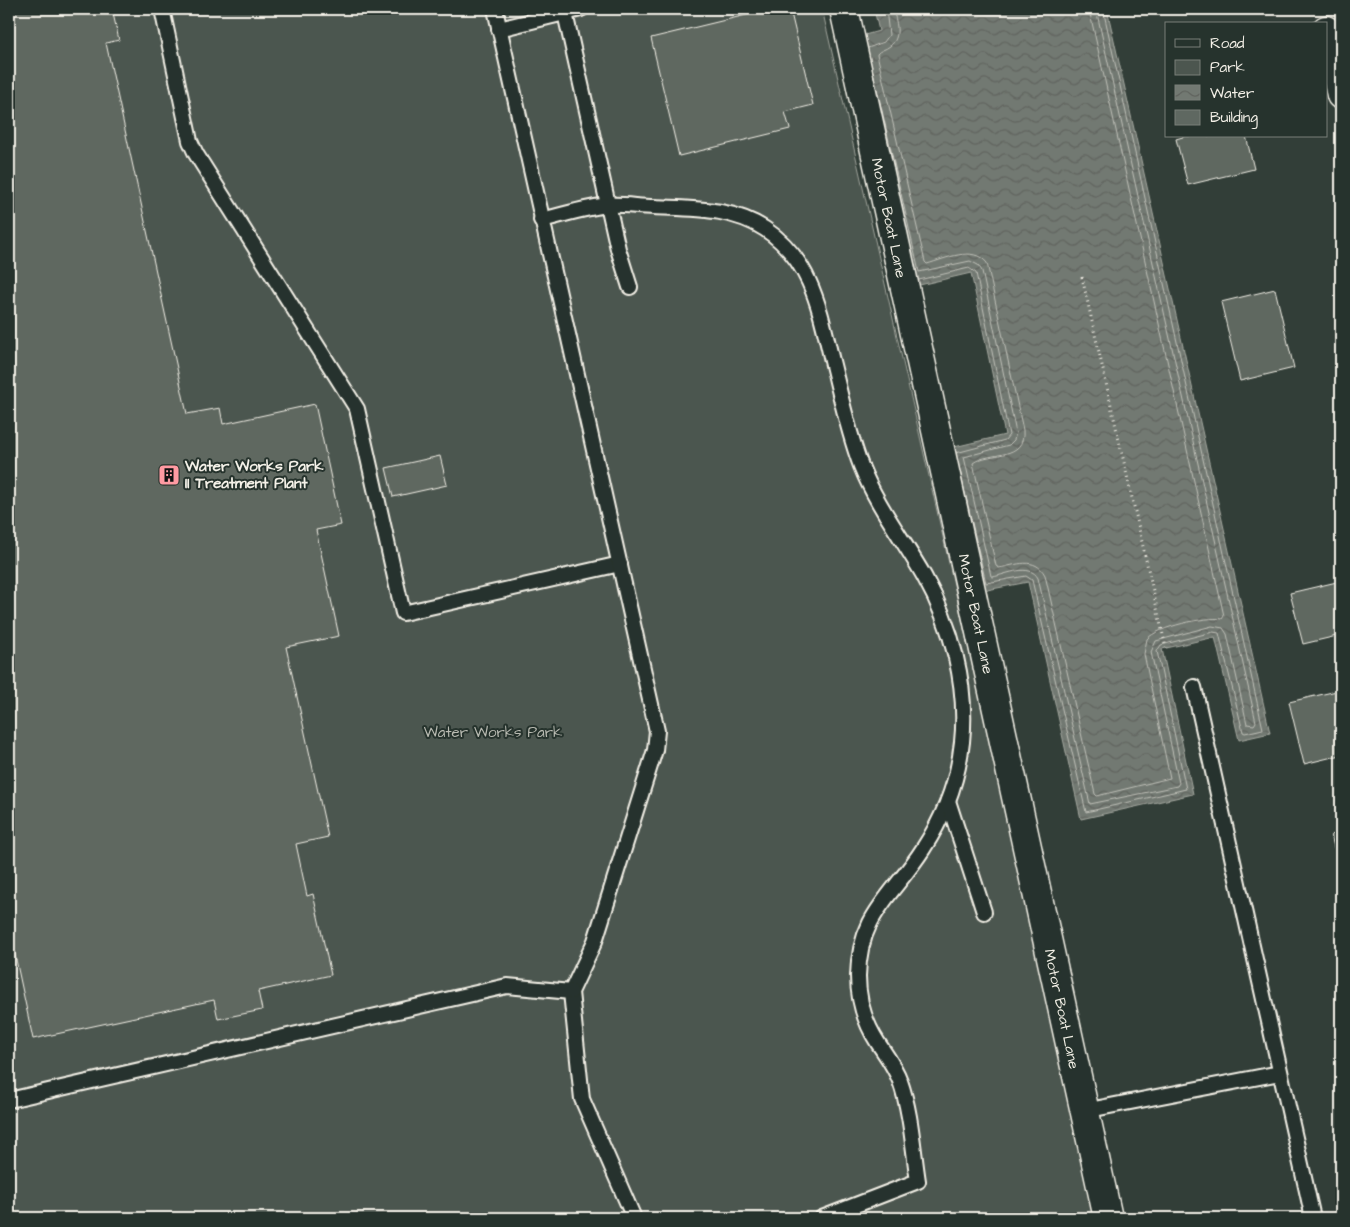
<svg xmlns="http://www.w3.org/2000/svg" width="1350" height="1227" viewBox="0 0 1350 1227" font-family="'Architects Daughter',sans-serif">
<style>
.park{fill:#4c564f;stroke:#a0a49c}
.water{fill:url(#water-waves);stroke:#a6a9a1}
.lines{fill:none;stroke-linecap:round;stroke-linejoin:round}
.shore{stroke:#c0c1b9;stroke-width:1}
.building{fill:#5f6861;stroke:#f4f1e8}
.lane-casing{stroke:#f4f1e8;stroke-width:18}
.street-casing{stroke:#f4f1e8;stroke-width:31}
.path{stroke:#f4f1e8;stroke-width:3;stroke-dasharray:1 4;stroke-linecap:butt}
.lane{stroke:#26332d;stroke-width:14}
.street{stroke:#26332d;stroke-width:28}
.labels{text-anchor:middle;stroke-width:4;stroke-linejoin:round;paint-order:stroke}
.street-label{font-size:15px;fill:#f4f1e8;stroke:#26332d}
.poi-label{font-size:15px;font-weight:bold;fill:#f4f1e8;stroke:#26332d;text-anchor:start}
.park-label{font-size:15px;fill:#b9bbb2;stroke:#26332d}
</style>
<defs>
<pattern id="water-waves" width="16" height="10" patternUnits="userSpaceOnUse" patternTransform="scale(1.25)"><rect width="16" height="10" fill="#727972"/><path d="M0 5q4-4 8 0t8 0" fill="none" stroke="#60635e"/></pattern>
</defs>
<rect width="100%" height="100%" fill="#323e38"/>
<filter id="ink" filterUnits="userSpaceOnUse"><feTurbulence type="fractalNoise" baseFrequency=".02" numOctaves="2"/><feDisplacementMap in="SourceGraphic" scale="10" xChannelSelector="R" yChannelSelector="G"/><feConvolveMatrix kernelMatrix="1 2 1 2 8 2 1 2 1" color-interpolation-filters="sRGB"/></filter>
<g filter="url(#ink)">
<polygon class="park" points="9,9 822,9 1099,1218 9,1218"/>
<polygon class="water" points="874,9 1107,9 1270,733 1239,740 1215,637 1162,649 1193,794 1081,819 1028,582 982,591 950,448 1005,435 971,273 911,287 854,38 879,31"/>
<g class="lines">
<g class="shore">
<path d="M 893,9 C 896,21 902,37 890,46 C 885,50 880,50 877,54 L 925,262 L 927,264 C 945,259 973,245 987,263 L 1023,430 C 1026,461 989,451 973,463 L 996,566 L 999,568 C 1016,565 1035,556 1045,575 L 1095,794 L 1097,796 L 1170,778 L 1144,654 L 1147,639 C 1157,627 1207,616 1222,619 L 1224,616 L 1089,9"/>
<polyline points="868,48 884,42 889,35 886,9"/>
<path d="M 872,67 L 919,272 L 970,261 L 978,265 L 982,271 L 1016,433 L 1014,440 L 1009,445 L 964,457 L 991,576 L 993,577 C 1007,574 1030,563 1038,578 L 1090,804 L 1177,786 L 1179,783 L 1151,652 L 1156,641 L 1212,626 L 1223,628 L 1227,634 L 1247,724 L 1254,725 L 1256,722 L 1096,9"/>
<polyline points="919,280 969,268 976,273 1009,435 1005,440 956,453"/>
<polyline points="960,471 986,583 1026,576 1032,580 1086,812 1186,789 1157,651 1161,645 1213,632 1219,633 1243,732 1245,733 1263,729 1103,9"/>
</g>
</g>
<g class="building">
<polygon points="9,9 98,9 99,12 112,9 119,40 106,43 187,414 220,408 223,424 315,404 341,525 316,530 339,636 286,647 328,837 296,844 307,896 313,894 331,975 258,991 262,1010 218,1019 214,1000 33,1039 9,927"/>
<polygon points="771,9 790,9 813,105 785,112 790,129 679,156 651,38"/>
<polygon points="1186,136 1246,136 1254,169 1188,185 1176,139"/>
<polygon points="1275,289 1294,368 1240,381 1221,302"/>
<polygon points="440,456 447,485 393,497 386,468"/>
<polygon points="1341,581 1341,635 1303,644 1290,593"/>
<polygon points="1341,690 1341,755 1304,764 1289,702"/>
<polygon points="1341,832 1341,875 1331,835"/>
</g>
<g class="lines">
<g class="lane-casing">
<g id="lane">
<polyline points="162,9 190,141 196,154 357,409 403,613 620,564"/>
<polyline points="495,9 657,731 655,750 595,941 571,992 582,1099 634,1218"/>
<polyline points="565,13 618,249 630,287"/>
<polyline points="499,29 581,9"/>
<path d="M 541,220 C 563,215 587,207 609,205 C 624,204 639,207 654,207 C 692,209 731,207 765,229 C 812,260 820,311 832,361 C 841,397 848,432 861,466 C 877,506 903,539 924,576 C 952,626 968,685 962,742 C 958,780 944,817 923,849 C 893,896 859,914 858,976 C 858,999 865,1023 878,1043 C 886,1055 895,1067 900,1081 C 911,1112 913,1149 918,1181 L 822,1218"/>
<polyline points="1194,687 1313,1218"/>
<polyline points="948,801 984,912"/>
<polyline points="9,1100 507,986 571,992"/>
<polyline points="1084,1111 1280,1073"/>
</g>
</g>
<g class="street-casing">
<g id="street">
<polyline points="844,9 1108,1218"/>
<polyline points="1326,30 1341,95"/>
</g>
</g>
<polyline class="path" points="1082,277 1166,648"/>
<use href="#lane" class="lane"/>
<use href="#street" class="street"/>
</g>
</g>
<defs>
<g id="building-square" transform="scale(1.125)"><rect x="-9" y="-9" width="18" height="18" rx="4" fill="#ff9aa2" stroke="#26332d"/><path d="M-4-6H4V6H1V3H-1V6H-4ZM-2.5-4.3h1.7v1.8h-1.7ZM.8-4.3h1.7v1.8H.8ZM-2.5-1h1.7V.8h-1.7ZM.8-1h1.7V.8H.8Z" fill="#111"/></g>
</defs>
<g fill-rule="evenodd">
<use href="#building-square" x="169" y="475"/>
</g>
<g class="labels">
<g class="street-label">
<text transform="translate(889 218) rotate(78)" y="5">Motor Boat Lane</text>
<text transform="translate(976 614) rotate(78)" y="5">Motor Boat Lane</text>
<text transform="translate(1062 1009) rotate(78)" y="5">Motor Boat Lane</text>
</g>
<g class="poi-label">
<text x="185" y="471">Water Works Park<tspan x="185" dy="17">II Treatment Plant</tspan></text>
</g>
<g class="park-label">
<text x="493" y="737">Water Works Park</text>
</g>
</g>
<rect width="1350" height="1227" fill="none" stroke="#26332d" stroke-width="30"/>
<rect x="15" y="15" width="1320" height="1197" fill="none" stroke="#f4f1e8" stroke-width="2" filter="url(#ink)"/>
<rect x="1165" y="22" width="162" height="115" fill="#26332d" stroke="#787f78"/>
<rect x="1175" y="39" width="25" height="8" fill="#26332d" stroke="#787f78"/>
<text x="1210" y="48" font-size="15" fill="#f4f1e8">Road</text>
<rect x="1175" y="60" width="25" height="15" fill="#4c564f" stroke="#787f78"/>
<text x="1210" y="72" font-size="15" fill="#f4f1e8">Park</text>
<rect x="1175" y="85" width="25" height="15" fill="url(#water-waves)" stroke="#787f78"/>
<text x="1210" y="98" font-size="15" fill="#f4f1e8">Water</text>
<rect x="1175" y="110" width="25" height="15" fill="#5f6861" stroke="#787f78"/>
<text x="1210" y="122" font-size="15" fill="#f4f1e8">Building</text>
</svg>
